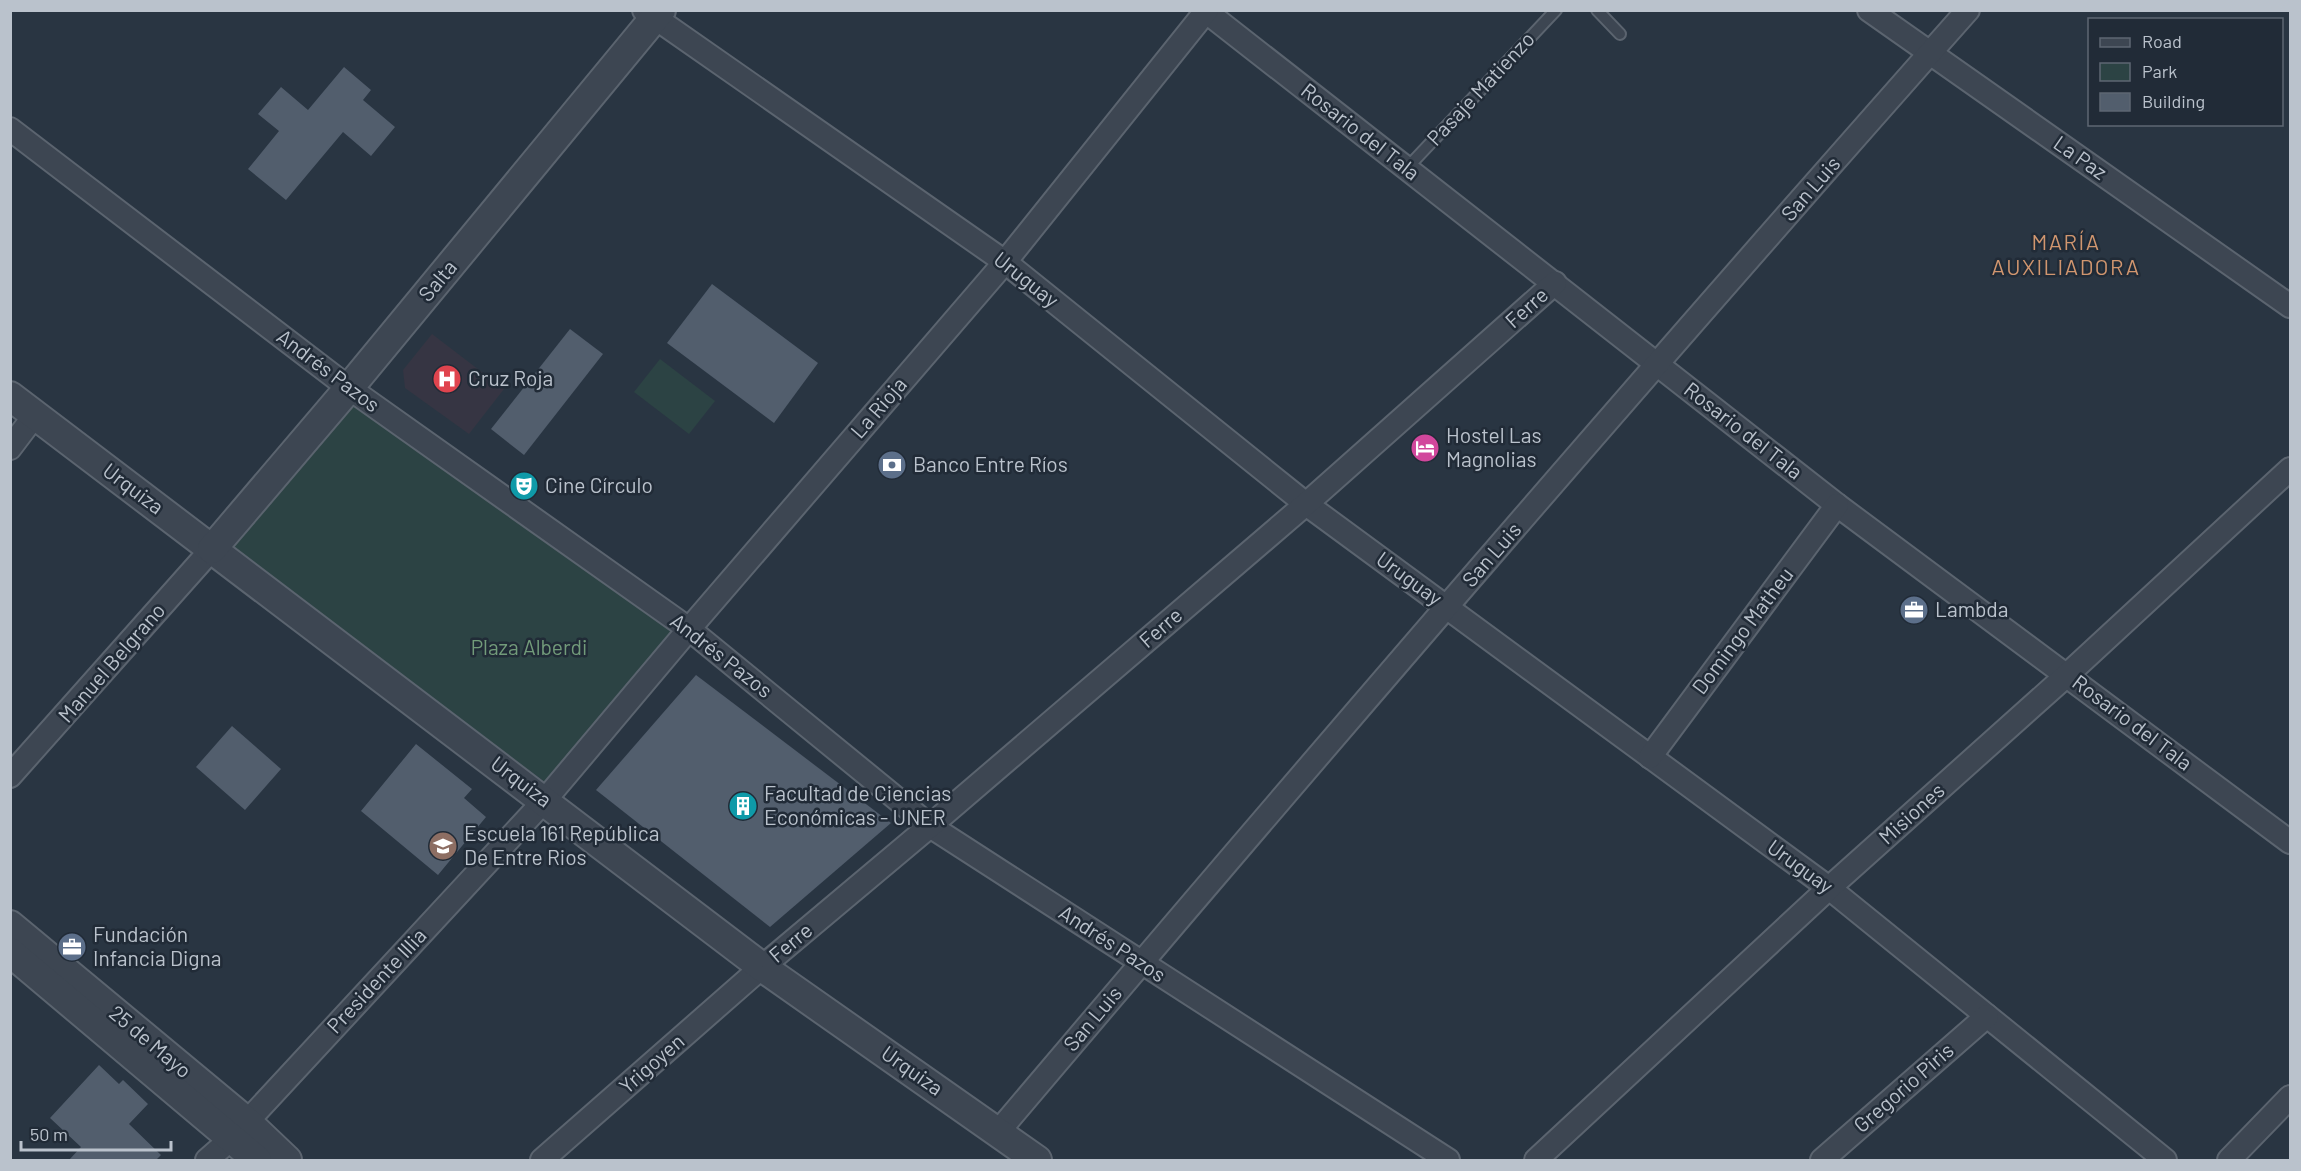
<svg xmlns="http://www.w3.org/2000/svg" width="2301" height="1171" viewBox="0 0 2301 1171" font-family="Barlow,sans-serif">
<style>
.medical{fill:#363543}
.green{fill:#2c4344}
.building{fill:#525e6d}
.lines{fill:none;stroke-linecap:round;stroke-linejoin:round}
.service-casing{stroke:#5b646f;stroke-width:14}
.minor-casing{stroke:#5b646f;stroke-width:26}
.tertiary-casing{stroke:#5b646f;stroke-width:32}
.service{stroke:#3d4652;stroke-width:10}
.minor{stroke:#3d4652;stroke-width:22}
.tertiary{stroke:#3d4652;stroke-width:28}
.labels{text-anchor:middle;stroke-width:5;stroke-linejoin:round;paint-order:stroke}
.street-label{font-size:21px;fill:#bac2cc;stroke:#212b37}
.poi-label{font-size:21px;fill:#bac2cc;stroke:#212b37;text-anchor:start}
.park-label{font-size:21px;fill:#729b7a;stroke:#212b37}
.neighbourhood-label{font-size:22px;letter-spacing:1.5px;fill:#d1966f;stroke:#212b37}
</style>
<rect width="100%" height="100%" fill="#293542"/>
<polygon class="medical" points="432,334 504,389 469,434 405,388 403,370"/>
<g class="green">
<polygon points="660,359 715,401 689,434 634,392"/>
<polygon points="349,403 673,630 545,782 231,551"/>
</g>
<g class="building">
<polygon points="344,67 371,90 363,100 395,127 371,156 343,132 286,200 248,169 279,131 258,114 281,87 308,110"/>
<polygon points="712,284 818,363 774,423 667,343"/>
<polygon points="570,329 603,354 524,455 491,429"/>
<polygon points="696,675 891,823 770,927 596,790"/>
<polygon points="232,726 281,769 245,810 196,767"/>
<polygon points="416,744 472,789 464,798 486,817 438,875 361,811"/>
<polygon points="99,1065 119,1084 123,1080 148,1104 129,1124 161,1155 156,1160 69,1160 81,1147 50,1118"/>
</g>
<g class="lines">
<g class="service-casing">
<g id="service">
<polyline points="1597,10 1620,34"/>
<polyline points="1407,168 1556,10"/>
</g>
</g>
<g class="minor-casing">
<g id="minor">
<polyline points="644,10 1005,262 1306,504 1829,888 2165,1160"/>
<polyline points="1204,10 1837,505 2290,842"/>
<polyline points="1869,10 2290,306"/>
<polyline points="10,129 349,388 689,629 930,826 1448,1160"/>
<polyline points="10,448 35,415"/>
<polyline points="1650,757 1837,505"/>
<polyline points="10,776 212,549"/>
<path d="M 998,1132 C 1317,755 1640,380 1968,10"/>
<polyline points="207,1160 231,1139 545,800 689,629 1005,262 1207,10"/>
<polyline points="542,1160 762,967 930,826 1306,504 1555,283"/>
<polyline points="1536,1160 1829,888 2067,675 2290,469"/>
<polyline points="1822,1160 1987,1016"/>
<polyline points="2229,1160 2290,1097"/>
</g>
</g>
<g class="tertiary-casing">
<g id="tertiary">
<polyline points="10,396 762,967 1037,1160"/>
<polyline points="212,549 349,388 661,10"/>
<polyline points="10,925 246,1121 287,1160"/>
<polyline points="10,952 257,1160"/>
</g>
</g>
<use href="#service" class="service"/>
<use href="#minor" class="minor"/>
<use href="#tertiary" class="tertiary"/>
</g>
<defs>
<g id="hospital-disc" transform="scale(1.5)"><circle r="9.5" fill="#e0444e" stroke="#212b37"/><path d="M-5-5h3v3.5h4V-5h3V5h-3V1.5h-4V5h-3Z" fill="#fff"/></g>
<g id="hotel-disc" transform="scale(1.5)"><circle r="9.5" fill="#d1479c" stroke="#212b37"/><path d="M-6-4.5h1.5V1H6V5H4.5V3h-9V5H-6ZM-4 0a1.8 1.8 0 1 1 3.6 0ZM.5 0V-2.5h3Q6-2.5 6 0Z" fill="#fff"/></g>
<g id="bank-disc" transform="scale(1.5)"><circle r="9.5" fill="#5c6f8a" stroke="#212b37"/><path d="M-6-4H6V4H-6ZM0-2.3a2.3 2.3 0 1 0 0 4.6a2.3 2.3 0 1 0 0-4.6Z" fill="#fff"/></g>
<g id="theatre-disc" transform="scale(1.5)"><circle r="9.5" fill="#0f9aa8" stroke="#212b37"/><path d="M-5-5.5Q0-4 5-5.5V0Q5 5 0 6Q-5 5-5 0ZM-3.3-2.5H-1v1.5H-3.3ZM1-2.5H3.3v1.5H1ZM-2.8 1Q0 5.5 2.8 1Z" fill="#fff"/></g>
<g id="office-disc" transform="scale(1.5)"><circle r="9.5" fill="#5c6f8a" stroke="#212b37"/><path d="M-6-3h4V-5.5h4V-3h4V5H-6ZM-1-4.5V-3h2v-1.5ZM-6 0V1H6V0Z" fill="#fff"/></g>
<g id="building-disc" transform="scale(1.5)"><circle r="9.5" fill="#0f9aa8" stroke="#212b37"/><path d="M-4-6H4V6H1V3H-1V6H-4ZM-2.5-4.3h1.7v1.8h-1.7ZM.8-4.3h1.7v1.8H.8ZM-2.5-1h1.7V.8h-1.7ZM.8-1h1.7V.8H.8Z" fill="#fff"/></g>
<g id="school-disc" transform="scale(1.5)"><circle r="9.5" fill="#8d6e63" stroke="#212b37"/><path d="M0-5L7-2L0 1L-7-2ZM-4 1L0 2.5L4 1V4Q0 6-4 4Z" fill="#fff"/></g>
</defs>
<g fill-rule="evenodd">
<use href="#hospital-disc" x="447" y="379"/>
<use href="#hotel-disc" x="1425" y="448"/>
<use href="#bank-disc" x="892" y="465"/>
<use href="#theatre-disc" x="524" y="486"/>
<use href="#office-disc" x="1914" y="610"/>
<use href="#building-disc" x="743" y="806"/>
<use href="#school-disc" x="443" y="846"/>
<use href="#office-disc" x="72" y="947"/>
</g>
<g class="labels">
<g class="street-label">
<text transform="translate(1481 89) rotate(-47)" y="7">Pasaje Matienzo</text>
<text transform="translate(1360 132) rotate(38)" y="7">Rosario del Tala</text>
<text transform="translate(2080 158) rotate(35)" y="7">La Paz</text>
<text transform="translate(1811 189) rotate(-49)" y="7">San Luis</text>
<text transform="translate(1026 280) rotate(38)" y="7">Uruguay</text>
<text transform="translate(438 281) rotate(-50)" y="7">Salta</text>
<text transform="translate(1527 308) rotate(-42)" y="7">Ferre</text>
<text transform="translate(328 371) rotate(37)" y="7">Andrés Pazos</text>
<text transform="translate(879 408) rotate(-49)" y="7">La Rioja</text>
<text transform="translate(1743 431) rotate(38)" y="7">Rosario del Tala</text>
<text transform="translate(133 489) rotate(37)" y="7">Urquiza</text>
<text transform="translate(1492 555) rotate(-49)" y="7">San Luis</text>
<text transform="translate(1409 579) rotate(36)" y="7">Uruguay</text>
<text transform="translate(1161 628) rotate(-41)" y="7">Ferre</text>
<text transform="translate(1743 631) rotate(-53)" y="7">Domingo Matheu</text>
<text transform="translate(721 656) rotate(38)" y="7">Andrés Pazos</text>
<text transform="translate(112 663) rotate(-49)" y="7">Manuel Belgrano</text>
<text transform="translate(2132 723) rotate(37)" y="7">Rosario del Tala</text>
<text transform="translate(521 782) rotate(37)" y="7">Urquiza</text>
<text transform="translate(1912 814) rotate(-42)" y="7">Misiones</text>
<text transform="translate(1800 867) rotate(36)" y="7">Uruguay</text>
<text transform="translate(791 943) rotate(-40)" y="7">Ferre</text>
<text transform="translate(1112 944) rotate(33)" y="7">Andrés Pazos</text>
<text transform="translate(377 981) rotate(-47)" y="7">Presidente Illia</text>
<text transform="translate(1093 1019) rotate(-50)" y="7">San Luis</text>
<text transform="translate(150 1042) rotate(40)" y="7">25 de Mayo</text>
<text transform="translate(652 1064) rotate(-41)" y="7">Yrigoyen</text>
<text transform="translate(912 1071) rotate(35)" y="7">Urquiza</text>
<text transform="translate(1904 1088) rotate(-41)" y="7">Gregorio Piris</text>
</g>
<g class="poi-label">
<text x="468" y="386">Cruz Roja</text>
<text x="1446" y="443">Hostel Las<tspan x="1446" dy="24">Magnolias</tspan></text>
<text x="913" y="472">Banco Entre Ríos</text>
<text x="545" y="493">Cine Círculo</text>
<text x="1935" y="617">Lambda</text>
<text x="764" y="801">Facultad de Ciencias<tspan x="764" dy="24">Económicas - UNER</tspan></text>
<text x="464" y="841">Escuela 161 República<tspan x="464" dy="24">De Entre Rios</tspan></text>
<text x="93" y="942">Fundación<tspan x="93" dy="24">Infancia Digna</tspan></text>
</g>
<g class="park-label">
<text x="529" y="655">Plaza Alberdi</text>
</g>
<g class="neighbourhood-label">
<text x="2066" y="250">MARÍA<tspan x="2066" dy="25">AUXILIADORA</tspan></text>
</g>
</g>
<rect width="2301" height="1171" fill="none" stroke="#bac2cc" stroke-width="24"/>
<rect x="2088" y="18" width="195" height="108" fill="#212b37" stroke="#5e6773" stroke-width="1.5"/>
<rect x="2100" y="38" width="30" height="9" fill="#3d4652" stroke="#5e6773" stroke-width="1.5"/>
<text x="2142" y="48" font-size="18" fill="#bac2cc">Road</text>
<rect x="2100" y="63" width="30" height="18" fill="#2c4344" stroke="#5e6773" stroke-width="1.5"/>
<text x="2142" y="78" font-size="18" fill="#bac2cc">Park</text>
<rect x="2100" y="93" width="30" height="18" fill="#525e6d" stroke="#5e6773" stroke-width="1.5"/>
<text x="2142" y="108" font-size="18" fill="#bac2cc">Building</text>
<path d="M21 1141v9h150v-9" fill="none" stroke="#bac2cc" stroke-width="3"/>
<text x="30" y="1141" font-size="18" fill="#bac2cc" stroke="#212b37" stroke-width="4.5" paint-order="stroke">50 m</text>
</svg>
